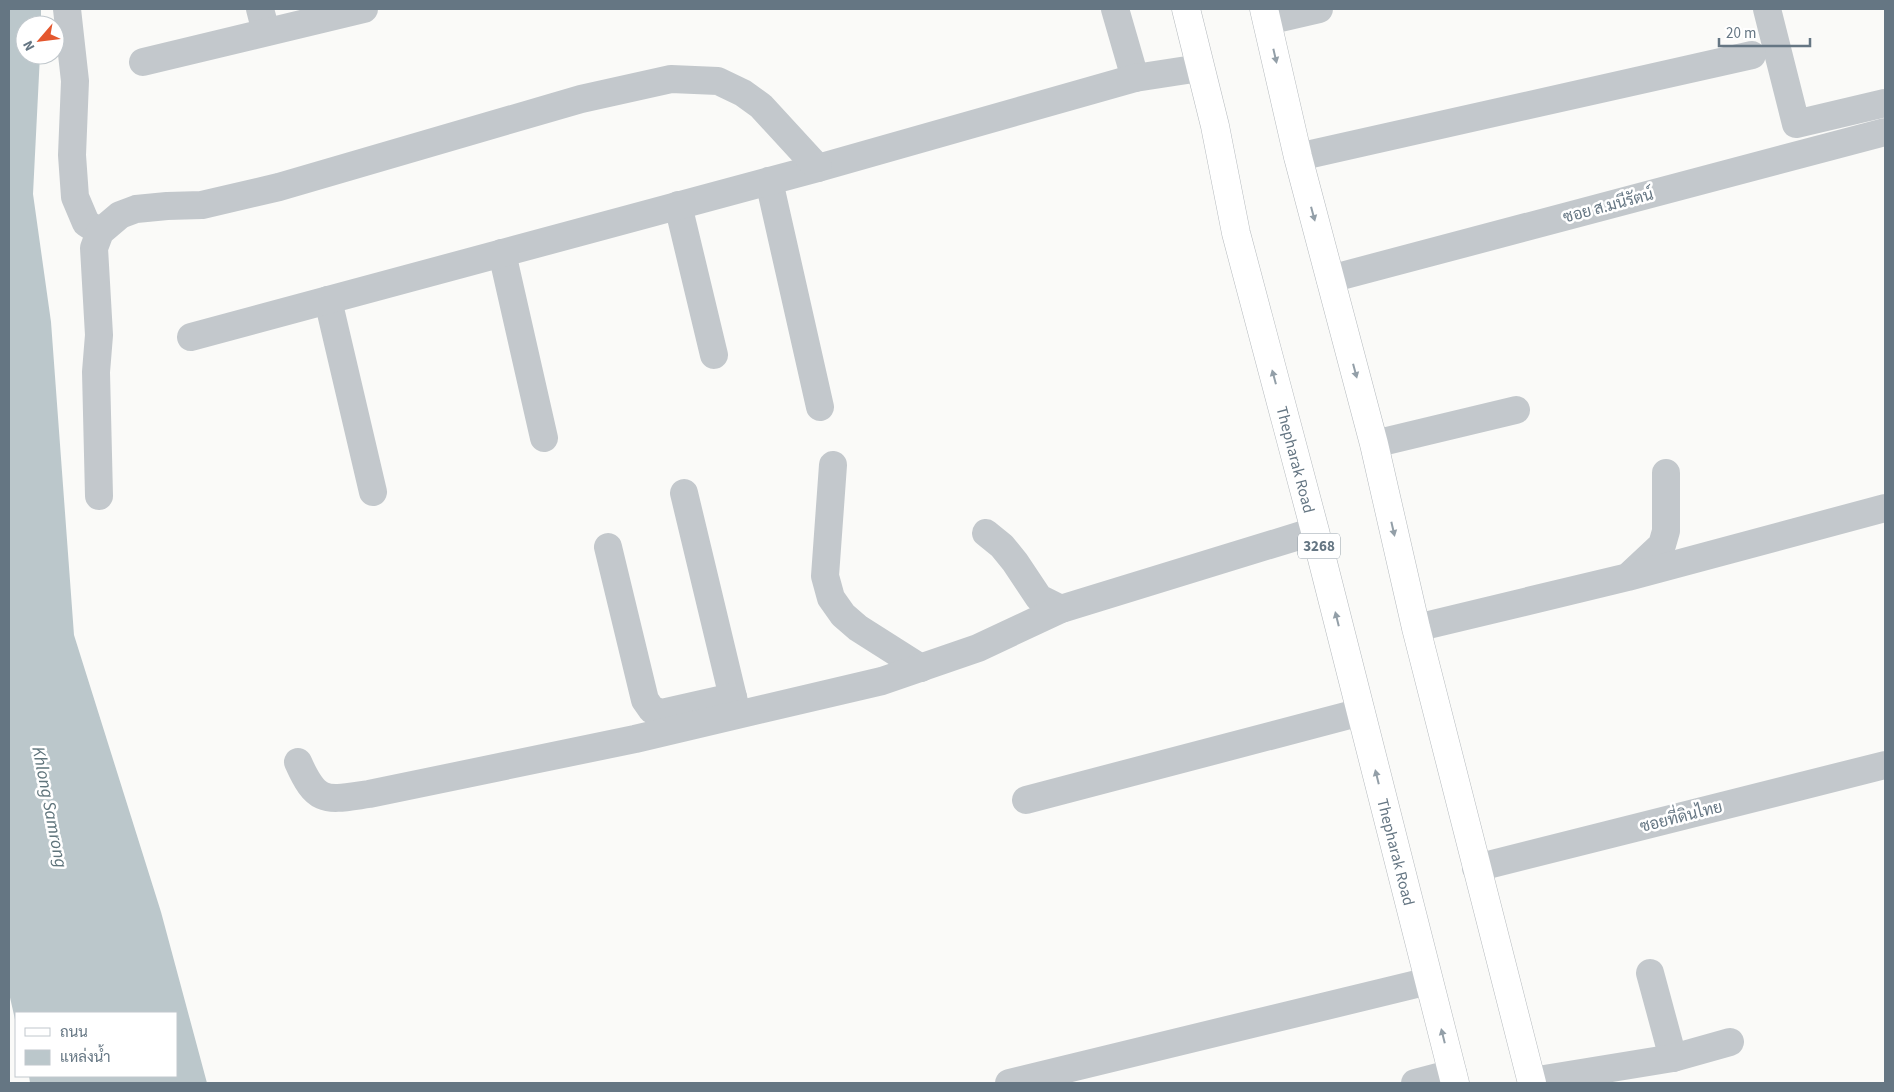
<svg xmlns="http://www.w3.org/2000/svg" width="1894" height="1092" viewBox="0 0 1894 1092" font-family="'Source Sans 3',Sarabun,sans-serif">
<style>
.water{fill:#bbc7cb}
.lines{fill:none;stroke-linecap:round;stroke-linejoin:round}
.major-casing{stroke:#b5babe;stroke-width:29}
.minor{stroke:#c3c8cc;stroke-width:28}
.major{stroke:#fff;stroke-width:28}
.oneway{fill:#939fa8}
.labels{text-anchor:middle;stroke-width:5;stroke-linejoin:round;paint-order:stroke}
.shield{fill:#fff;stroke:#939fa8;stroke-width:1}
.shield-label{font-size:15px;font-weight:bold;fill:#657683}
.street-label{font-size:16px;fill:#657683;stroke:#fff}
.water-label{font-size:18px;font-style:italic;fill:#60757c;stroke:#fff}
</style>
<rect width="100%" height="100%" fill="#fafaf8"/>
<polygon class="water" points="9,9 41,9 41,25 25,25 25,55 40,55 33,194 51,322 74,635 161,912 207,1083 30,1083 29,1076 176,1076 176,1013 16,1013 16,1024 9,993"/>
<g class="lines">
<g class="major-casing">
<g id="major">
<path id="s1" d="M 1186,9 L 1215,126 L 1236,233 L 1315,531 L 1455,1083"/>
<polyline points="1264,9 1298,157 1374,444 1416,628 1532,1083"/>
</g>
</g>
<g class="minor">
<polyline points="67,9 75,81 72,155 75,197 86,223 100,232"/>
<polyline points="260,9 266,32"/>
<polyline points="1115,9 1135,78"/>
<polyline points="1767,9 1796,124 1885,103"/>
<polyline points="1267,21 1319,9"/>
<polyline points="143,62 364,9"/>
<polyline points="1298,157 1752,55"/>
<polyline points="769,181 820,407"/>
<polyline points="678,205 714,355"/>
<polyline points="502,253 544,438"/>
<polyline points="1330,279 1885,132"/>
<polyline points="328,300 373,492"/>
<polyline points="191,337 818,168 1135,78 1200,68"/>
<polyline points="1374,444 1516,410"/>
<polyline points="833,465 825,576 831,598 843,615 858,628 921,668"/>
<polyline points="684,493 737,714"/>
<polyline points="99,496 96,372 99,335 94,248 100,232 120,215 136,209 167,206 202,205 279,187 581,99 671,79 718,81 743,93 761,106 818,168"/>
<polyline points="986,533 1002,546 1015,562 1039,598 1061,609"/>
<polyline points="608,547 645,700 652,710 662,713 733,697"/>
<polyline points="1631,574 1662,545 1666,531 1666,473"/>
<polyline points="1416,628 1628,577 1885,508"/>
<path d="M 298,762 C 317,805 326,800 369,794 L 635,739 L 882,681 L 978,648 L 1061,609 L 1315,531"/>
<polyline points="1026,800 1361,712"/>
<polyline points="1476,868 1885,765"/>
<polyline points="1650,973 1673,1058"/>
<polyline points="1532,1081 1673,1058 1730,1042"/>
<polyline points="1009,1083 1429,981"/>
<polyline points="1415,1083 1453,1073"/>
</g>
<use href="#major" class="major"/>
</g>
<defs><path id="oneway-solid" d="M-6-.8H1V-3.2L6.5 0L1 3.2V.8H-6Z" transform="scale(1.25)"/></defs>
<g class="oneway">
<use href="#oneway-solid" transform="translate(1275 56) rotate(77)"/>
<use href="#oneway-solid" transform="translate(1313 214) rotate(75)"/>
<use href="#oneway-solid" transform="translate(1355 371) rotate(75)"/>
<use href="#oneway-solid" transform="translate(1274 377) rotate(-105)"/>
<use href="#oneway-solid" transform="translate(1393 529) rotate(77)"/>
<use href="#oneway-solid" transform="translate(1337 619) rotate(-104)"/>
<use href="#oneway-solid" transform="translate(1377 777) rotate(-104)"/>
<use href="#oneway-solid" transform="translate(1443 1036) rotate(-104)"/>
</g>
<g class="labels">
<rect class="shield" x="1298" y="533.5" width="42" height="25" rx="4"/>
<g class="shield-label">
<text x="1319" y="551">3268</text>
</g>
<g class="street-label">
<text transform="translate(1608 205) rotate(-15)" y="6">ซอย ส.มนีรัตน์</text>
<text dy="6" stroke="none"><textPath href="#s1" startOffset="464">Thepharak Road</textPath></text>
<text transform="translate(1681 816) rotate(-14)" y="6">ซอยที่ดินไทย</text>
<text dy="6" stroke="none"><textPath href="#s1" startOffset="869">Thepharak Road</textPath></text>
</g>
<g class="water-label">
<text transform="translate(50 807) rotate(79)" y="6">Khlong Samrong</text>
</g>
</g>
<rect width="1894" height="1092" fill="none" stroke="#657683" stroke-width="20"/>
<rect x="15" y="1012" width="162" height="65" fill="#ffffff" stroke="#c1c8cd"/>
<rect x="25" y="1028" width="25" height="8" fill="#ffffff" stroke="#c1c8cd"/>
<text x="60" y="1037" font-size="15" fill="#657683">ถนน</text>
<rect x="25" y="1050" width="25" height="15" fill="#bbc7cb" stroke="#c1c8cd"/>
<text x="60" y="1062" font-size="15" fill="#657683">แหล่งน้ำ</text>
<g transform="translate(40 40) rotate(242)"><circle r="24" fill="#ffffff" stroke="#c1c8cd"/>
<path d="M0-4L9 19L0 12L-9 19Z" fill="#e4572e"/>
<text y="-8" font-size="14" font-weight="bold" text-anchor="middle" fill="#657683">N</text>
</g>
<path d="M1719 38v8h91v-8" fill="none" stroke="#657683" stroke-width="2.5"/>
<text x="1726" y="38" font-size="15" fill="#657683" stroke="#ffffff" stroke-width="4" paint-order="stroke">20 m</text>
</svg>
